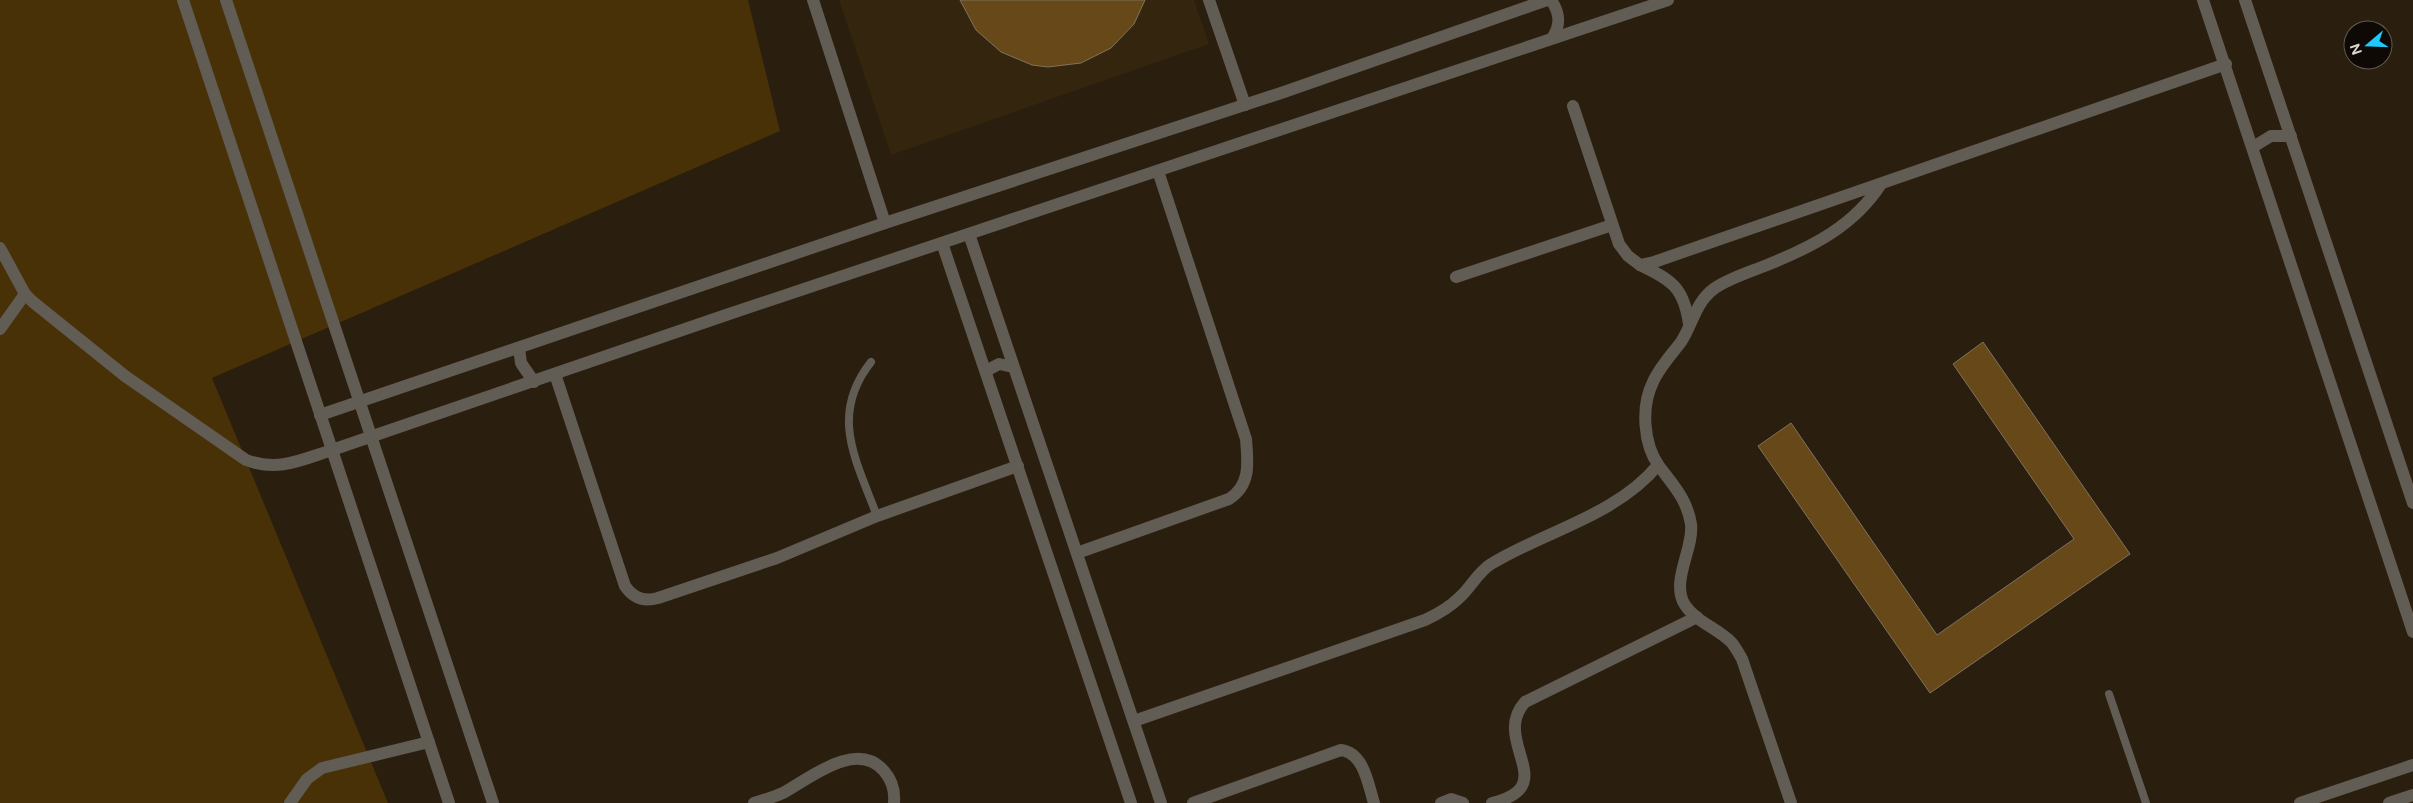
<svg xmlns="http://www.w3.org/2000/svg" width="2413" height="803" viewBox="0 0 2413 803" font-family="Figtree,sans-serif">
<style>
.built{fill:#34250e}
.green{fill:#483007}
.building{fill:#674919;stroke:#7f725f}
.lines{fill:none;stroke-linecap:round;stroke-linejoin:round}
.service{stroke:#615c54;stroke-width:8}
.minor{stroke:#615c54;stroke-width:12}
.tertiary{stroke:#615c54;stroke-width:12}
</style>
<rect width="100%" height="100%" fill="#2a1e0e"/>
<polygon class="built" points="839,0 1194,0 1209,44 891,155"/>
<polygon class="green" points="0,0 748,0 780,131 212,378 388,803 0,803"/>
<g class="building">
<polygon points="1145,0 1134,24 1111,48 1081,63 1048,67 1032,65 1001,52 976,30 960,0"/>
<polygon points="1983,342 2130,554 1930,693 1758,446 1791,423 1937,635 2074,539 1953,364"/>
</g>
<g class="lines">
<g class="service">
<path d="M 871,362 C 829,415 856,460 877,516"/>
<polyline points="2109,694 2146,803"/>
</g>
<g class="minor">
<polyline points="813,0 885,223"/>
<polyline points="1209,0 1245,105"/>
<polyline points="1573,106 1619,244 1628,256 1640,265 1654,262 2226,64"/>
<polyline points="969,234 1161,803"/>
<polyline points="942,243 1131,803"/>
<path d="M 0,248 L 25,294 L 33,302 L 125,376 L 246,460 C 278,472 301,460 332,450"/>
<path d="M 1640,265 C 1672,280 1684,288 1689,324"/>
<polyline points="1456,277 1612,225"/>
<polyline points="0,329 25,294"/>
<polyline points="986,371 999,364 1013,367"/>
<path d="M 555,374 L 625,586 C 633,598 644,602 658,598 L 777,558 L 877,516 L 1018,466"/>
<path d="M 1077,553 L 1229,499 C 1251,485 1248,463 1246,439 L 1158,171"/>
<path d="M 1134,721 L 1425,620 C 1438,614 1449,608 1460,597 C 1471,587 1478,572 1491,564 C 1545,531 1616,516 1658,465"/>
<polyline points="290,803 307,779 322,768 429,742"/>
<path d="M 754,803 C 763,800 774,797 783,793 C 810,778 857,739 884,771 C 892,780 895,791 894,803"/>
<path d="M 1193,803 L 1341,750 C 1364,753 1368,784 1374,803"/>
<polyline points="1441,803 1451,799 1463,803"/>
<path d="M 1492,803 C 1563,786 1490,741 1525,702 L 1697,617"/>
<path d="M 1791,803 L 1742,659 C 1739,654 1736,648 1732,643 C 1719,629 1696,622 1685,605 C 1670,582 1694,549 1691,524 C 1687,499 1673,485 1659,466 C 1643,444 1641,406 1653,382 C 1659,368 1672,354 1681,342 C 1693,324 1695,302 1715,288 C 1730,278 1750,272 1767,265 C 1812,247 1854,226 1881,184"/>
</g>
<g class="tertiary">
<polyline points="183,0 449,803"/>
<polyline points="226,0 493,803"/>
<path d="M 1551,0 C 1560,13 1561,24 1553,37"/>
<polyline points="2203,0 2413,632"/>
<polyline points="2245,0 2413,503"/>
<polyline points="2253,147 2271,136 2291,136"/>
<polyline points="519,348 521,363 534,382"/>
<polyline points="320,415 885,223 1284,92 1547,0"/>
<polyline points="332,450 729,314 1668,0"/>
<polyline points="2300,803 2413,765"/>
<polyline points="2389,803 2413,795"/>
</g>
</g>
<g transform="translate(2368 45) rotate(251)"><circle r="24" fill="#0e0904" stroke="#615b54"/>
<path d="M0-4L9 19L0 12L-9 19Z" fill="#1fc9fd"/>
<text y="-8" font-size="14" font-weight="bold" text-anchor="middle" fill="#ddd6cc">N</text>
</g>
</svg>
